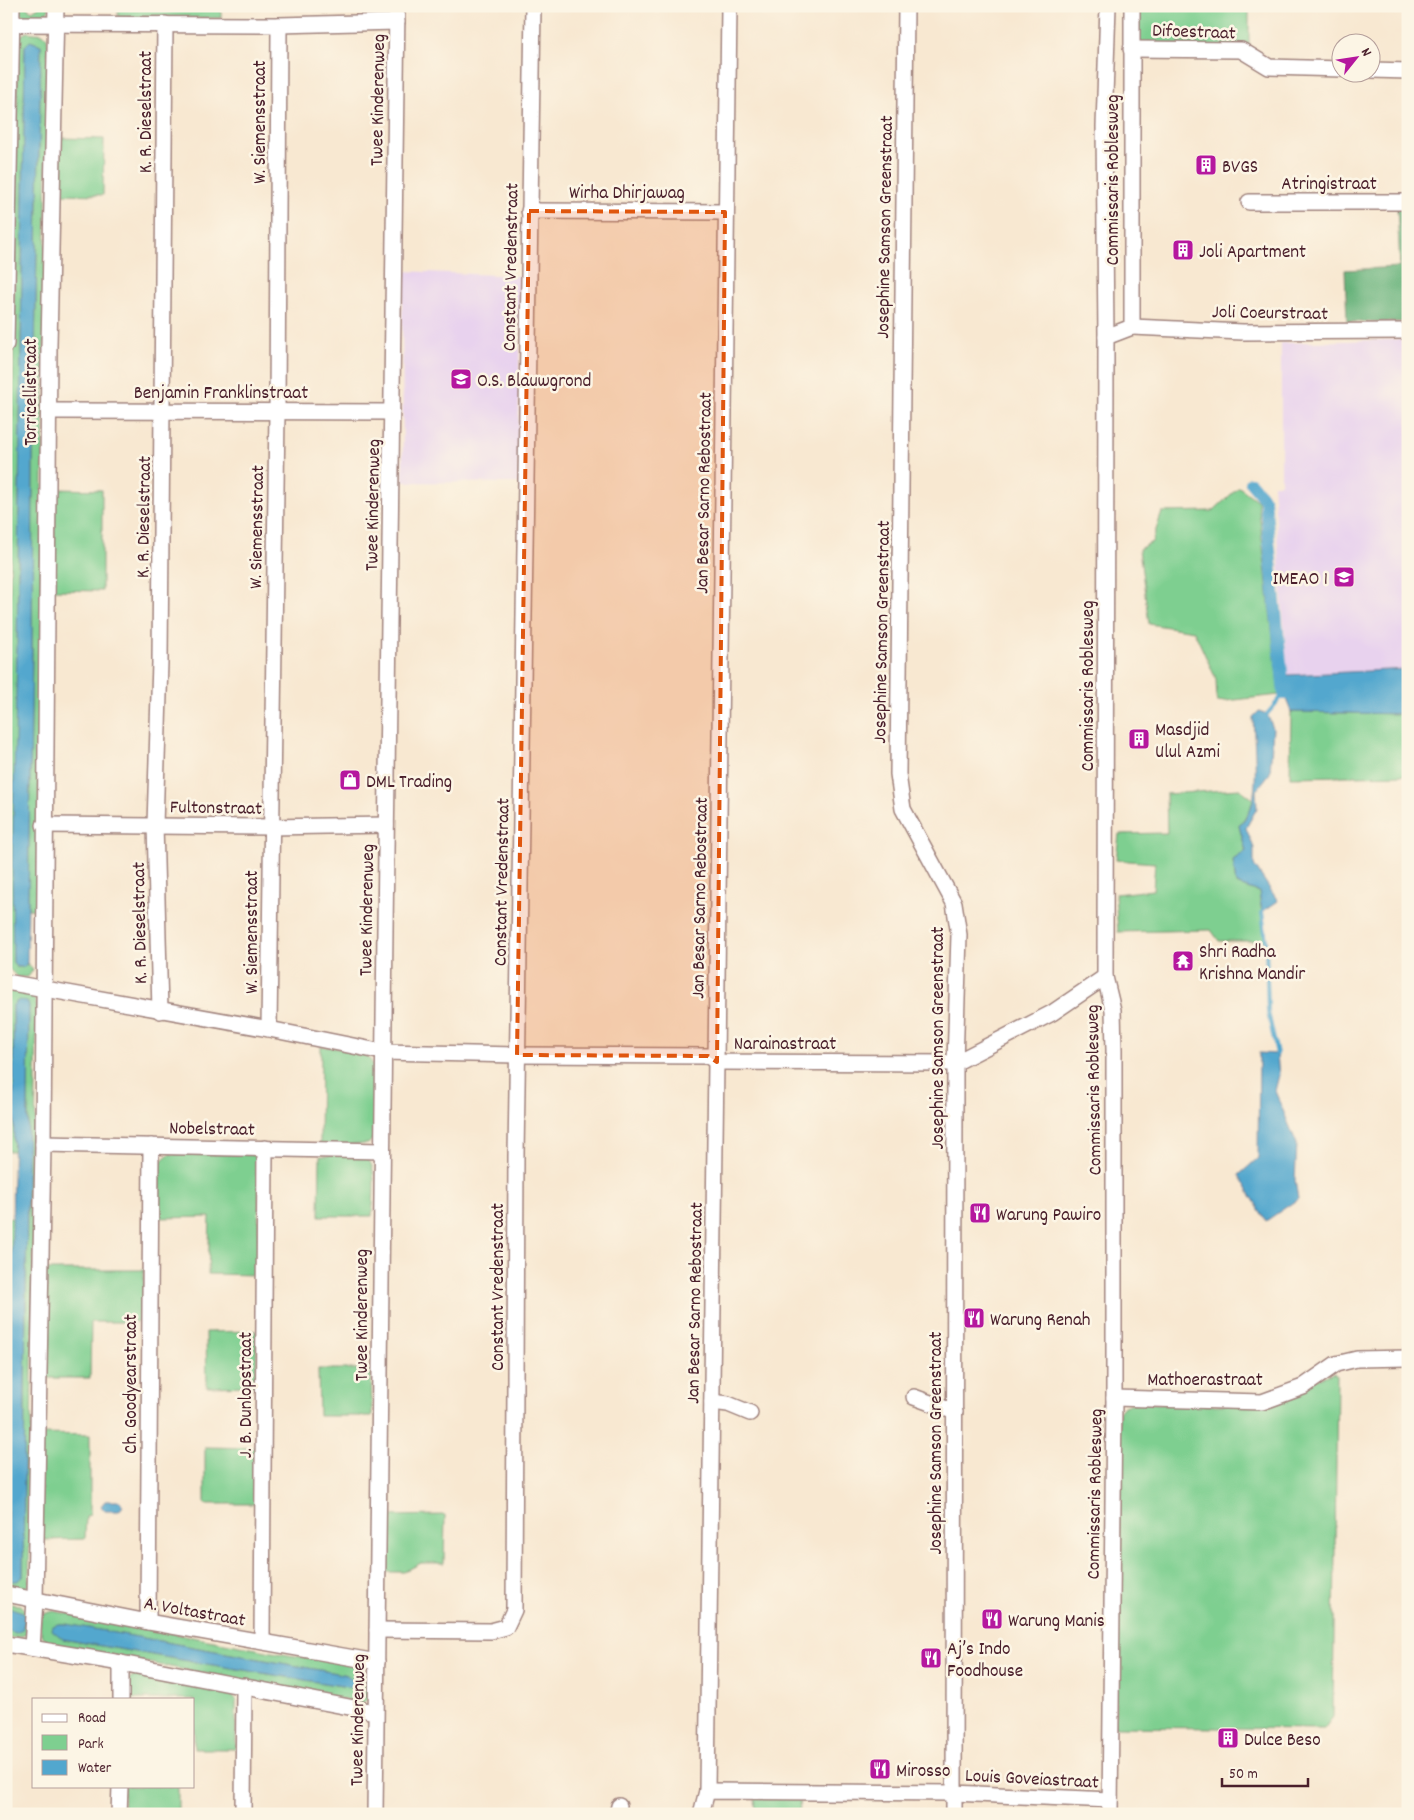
<svg xmlns="http://www.w3.org/2000/svg" width="1414" height="1820" viewBox="0 0 1414 1820" font-family="Dekko,sans-serif">
<style>
.built{fill:#e8d2ee}
.green{fill:#7ecf90;stroke:#64775e;fill-rule:evenodd}
.forest{fill:#66b27a;stroke:#586852}
.water{fill:#52a7ce;stroke:#4e637c}
.lines{fill:none;stroke-linecap:round;stroke-linejoin:round}
.stream{stroke:#52a7ce;stroke-width:4}
.canal{stroke:#52a7ce;stroke-width:12}
.minor-casing{stroke:#a1847e;stroke-width:18}
.minor{stroke:#fff;stroke-width:15}
.marked{fill:#e0560e;fill-opacity:0.2;stroke:#e0560e;stroke-width:4;stroke-dasharray:10 6;stroke-linejoin:round}
.labels{text-anchor:middle;stroke-width:5;stroke-linejoin:round;paint-order:stroke}
.street-label{font-size:19px;fill:#4a1f2b;stroke:#fcf5e5}
.poi-label{font-size:19px;fill:#4a1f2b;stroke:#fcf5e5;text-anchor:start}
</style>
<rect width="100%" height="100%" fill="#fcf5e5"/>
<filter id="ink" filterUnits="userSpaceOnUse"><feTurbulence type="fractalNoise" baseFrequency=".02" numOctaves="2"/><feDisplacementMap in="SourceGraphic" scale="10" xChannelSelector="R" yChannelSelector="G"/><feConvolveMatrix kernelMatrix="1 2 1 2 8 2 1 2 1" color-interpolation-filters="sRGB"/></filter>
<filter id="wash" filterUnits="userSpaceOnUse"><feTurbulence type="fractalNoise" baseFrequency=".0096" numOctaves="4" result="noise"/><feDisplacementMap in="SourceGraphic" scale="20" xChannelSelector="R" yChannelSelector="G"/><feGaussianBlur stdDeviation="1.12" result="paint"/><feColorMatrix in="noise" values="0 0 0 0 0 0 0 0 0 0 0 0 0 0 0 0 0 1.4 0 .05"/><feComposite in="paint" operator="in"/></filter>
<g filter="url(#wash)">
<rect width="100%" height="100%" fill="#f8e8d1"/>
<g class="built">
<polygon points="402,271 520,276 518,483 403,482"/>
<polygon points="1408,339 1408,669 1288,675 1273,484 1281,484 1281,343"/>
</g>
<g class="green">
<path d="M 19,6 L 25,6 L 32,11 L 40,6 L 50,7 C 45,20 29,21 19,13 Z"/>
<rect x="118" y="6" width="103" height="12"/>
<polygon points="1137,6 1249,6 1249,50 1137,43"/>
<polygon points="27,32 43,34 47,38 48,44 41,651 37,910 28,909 32,651 33,453 41,45 30,41 25,46 13,962 16,967 24,967 27,963 33,970 28,977 17,977 6,966 6,854 18,41 21,35"/>
<polygon points="60,138 104,139 103,195 59,194"/>
<polygon points="1239,487 1258,501 1279,695 1217,702 1216,679 1194,631 1149,624 1139,549 1152,542 1162,512 1213,511"/>
<polygon points="55,489 102,490 102,591 54,590"/>
<polygon points="1291,712 1408,714 1408,775 1290,777"/>
<polygon points="1240,789 1253,799 1250,810 1239,826 1246,851 1233,860 1236,884 1259,892 1266,941 1219,941 1211,930 1118,932 1115,894 1153,890 1155,863 1116,860 1119,834 1167,833 1166,794"/>
<path d="M 15,991 C 29,993 33,992 37,1007 L 29,1584 C 21,1592 17,1591 6,1590 L 6,1218 L 13,1218 L 6,1576 L 23,1577 L 29,1006 L 19,1000 L 13,1005 L 14,1151 L 6,1151 L 6,996 L 10,992 Z"/>
<path d="M 321,1046 C 332,1048 361,1050 369,1058 C 372,1062 374,1068 375,1073 L 374,1134 L 372,1140 L 368,1144 L 320,1145 Z"/>
<polygon points="169,1154 248,1154 256,1156 259,1160 258,1275 208,1274 210,1217 158,1218 160,1167 162,1160"/>
<path d="M 320,1156 C 332,1156 358,1153 367,1159 C 378,1165 373,1204 372,1216 L 319,1216 Z"/>
<polygon points="46,1270 144,1270 143,1322 91,1322 90,1378 44,1378"/>
<polygon points="256,1331 257,1386 207,1387 206,1332"/>
<polygon points="318,1369 371,1369 372,1416 319,1416"/>
<polygon points="1335,1373 1337,1376 1333,1717 1324,1729 1115,1727 1119,1412 1124,1406 1133,1403 1223,1405"/>
<polygon points="41,1434 90,1435 90,1515 86,1516 85,1539 41,1540"/>
<polygon points="205,1447 258,1448 259,1504 205,1504"/>
<polygon points="445,1515 444,1563 421,1563 404,1572 386,1572 386,1516"/>
<path d="M 10,1604 L 21,1605 L 29,1614 L 26,1634 C 19,1638 13,1640 6,1635 L 6,1627 L 9,1631 L 6,1607 Z"/>
<path d="M 54,1611 L 288,1655 L 357,1665 C 372,1674 368,1682 368,1698 L 363,1703 L 52,1645 C 41,1639 37,1626 43,1614 ZM 58,1624 L 66,1624 L 347,1675 L 348,1687 L 164,1657 L 63,1639 Z"/>
<path d="M 141,1673 L 226,1689 L 232,1694 L 236,1700 L 236,1749 L 194,1749 L 194,1699 L 125,1699 C 127,1683 124,1678 141,1673 Z"/>
<polygon points="124,1786 178,1786 178,1814 123,1814"/>
<polygon points="755,1795 799,1796 800,1814 756,1814"/>
</g>
<polygon class="forest" points="1397,207 1408,207 1408,322 1347,322 1345,270 1400,267"/>
<g class="water">
<polygon points="30,41 41,45 33,453 32,651 27,963 24,967 16,967 13,962 12,867 17,651 25,46"/>
<polygon points="1408,669 1408,714 1291,712 1284,694 1288,675"/>
<path d="M 1259,711 L 1267,714 L 1273,728 L 1270,773 L 1256,791 L 1257,808 L 1246,828 L 1254,848 L 1254,865 L 1278,901 L 1262,912 L 1259,892 L 1236,884 L 1233,860 L 1246,851 L 1239,826 C 1242,821 1248,816 1250,810 C 1259,789 1254,741 1253,717 Z"/>
<polygon points="19,1000 28,1002 29,1006 23,1577 17,1581 11,1581 6,1576 14,1117 13,1005"/>
<polygon points="1259,1053 1277,1054 1279,1075 1275,1091 1297,1144 1295,1180 1298,1199 1266,1221 1239,1175 1258,1158"/>
<polygon points="105,1501 120,1501 123,1506 119,1511 105,1511 101,1506"/>
<polygon points="11,1608 23,1612 26,1617 22,1630 16,1633 9,1631 6,1627 6,1614"/>
<polygon points="58,1624 66,1624 347,1675 355,1682 354,1685 348,1687 164,1657 63,1639 52,1630 53,1626"/>
</g>
<g class="lines">
<g class="stream">
<polyline points="1267,714 1284,694"/>
<polyline points="1262,912 1266,941 1268,1012 1277,1054"/>
</g>
<polyline class="canal" points="1251,483 1265,500 1284,694 1300,694"/>
</g>
</g>
<g filter="url(#ink)">
<g class="lines">
<g class="minor-casing">
<g id="minor">
<polyline points="906,6 898,774 903,809 954,903 959,935 955,1063 954,1814"/>
<polyline points="6,24 279,25 397,22"/>
<polyline points="1131,49 1241,50 1269,67 1342,69"/>
<polyline points="1372,70 1408,71"/>
<polyline points="1249,202 1408,202"/>
<polyline points="529,211 725,212"/>
<polyline points="1132,327 1243,332 1408,331"/>
<polyline points="1106,337 1104,126 1108,6"/>
<polyline points="6,344 12,6"/>
<polyline points="49,411 392,412"/>
<polyline points="44,825 270,827 386,825"/>
<polyline points="6,982 269,1029 383,1052 517,1055 708,1056 717,1062 955,1063 1052,1013 1105,977"/>
<polyline points="160,1011 155,825 160,662 165,24"/>
<polyline points="269,1029 277,412 279,25"/>
<polyline points="43,1144 381,1151"/>
<polyline points="914,1397 955,1412"/>
<polyline points="1114,1398 1262,1402 1303,1387 1336,1364 1357,1359 1408,1358"/>
<polyline points="712,1402 728,1404 750,1413"/>
<polyline points="6,1594 148,1622 377,1662"/>
<polyline points="148,1622 151,1146"/>
<polyline points="377,1630 491,1631 506,1627 514,1610 516,1156 533,6"/>
<polyline points="262,1641 265,1148"/>
<polyline points="6,1644 121,1663 375,1712"/>
<polyline points="32,1648 35,1600 43,1144 49,346 56,6"/>
<polyline points="121,1699 121,1663"/>
<polyline points="707,1791 729,6"/>
<polyline points="119,1814 120,1786"/>
<polyline points="243,1814 244,1686"/>
<path d="M 375,1814 C 380,1211 390,609 397,6"/>
<polyline points="617,1814 619,1806"/>
<polyline points="701,1814 707,1791 954,1793 1110,1800"/>
<polyline points="1110,1814 1114,1398 1114,1050 1113,1010 1105,977 1106,337 1132,327 1132,6"/>
</g>
</g>
<use href="#minor" class="minor"/>
</g>
</g>
<path class="marked" d="M 529,211 L 725,212 L 717,1062 L 708,1056 L 517,1055 Z"/>
<defs>
<g id="building-square" transform="scale(1.125)"><rect x="-9" y="-9" width="18" height="18" rx="4" fill="#b5179e" stroke="#fcf5e5"/><path d="M-4-6H4V6H1V3H-1V6H-4ZM-2.5-4.3h1.7v1.8h-1.7ZM.8-4.3h1.7v1.8H.8ZM-2.5-1h1.7V.8h-1.7ZM.8-1h1.7V.8H.8Z" fill="#fff"/></g>
<g id="school-square" transform="scale(1.125)"><rect x="-9" y="-9" width="18" height="18" rx="4" fill="#b5179e" stroke="#fcf5e5"/><path d="M0-5L7-2L0 1L-7-2ZM-4 1L0 2.5L4 1V4Q0 6-4 4Z" fill="#fff"/></g>
<g id="shop-square" transform="scale(1.125)"><rect x="-9" y="-9" width="18" height="18" rx="4" fill="#b5179e" stroke="#fcf5e5"/><path d="M-5-2.5h2.3a2.7 3.5 0 0 1 5.4 0H5L5.5 6h-11ZM-1.5-2.5h3a1.5 2.3 0 0 0-3 0Z" fill="#fff"/></g>
<g id="temple-square" transform="scale(1.125)"><rect x="-9" y="-9" width="18" height="18" rx="4" fill="#b5179e" stroke="#fcf5e5"/><path d="M0-6L5-2H3V0L6.5 2.5H4V6H1.5V3h-3V6H-4V2.5H-6.5L-3 0V-2H-5Z" fill="#fff"/></g>
<g id="restaurant-square" transform="scale(1.125)"><rect x="-9" y="-9" width="18" height="18" rx="4" fill="#b5179e" stroke="#fcf5e5"/><path d="M-5-6h1v4h1v-4h1v4h1v-4h1v5L-1.5 .5V6h-2V.5L-5-1ZM5-6V6H3V1.5H1.5Q1.5-4 5-6Z" fill="#fff"/></g>
</defs>
<g fill-rule="evenodd">
<use href="#building-square" x="1206" y="165"/>
<use href="#building-square" x="1183" y="250"/>
<use href="#school-square" x="461" y="379"/>
<use href="#school-square" x="1344" y="577"/>
<use href="#building-square" x="1139" y="739"/>
<use href="#shop-square" x="350" y="780"/>
<use href="#temple-square" x="1183" y="961"/>
<use href="#restaurant-square" x="980" y="1213"/>
<use href="#restaurant-square" x="974" y="1318"/>
<use href="#restaurant-square" x="992" y="1619"/>
<use href="#restaurant-square" x="931" y="1658"/>
<use href="#building-square" x="1228" y="1738"/>
<use href="#restaurant-square" x="880" y="1769"/>
</g>
<g class="labels">
<g class="street-label">
<text transform="translate(1194 30) rotate(2)" y="7">Difoestraat</text>
<text transform="translate(376 100) rotate(-89)" y="7">Twee Kinderenweg</text>
<text transform="translate(144 112) rotate(-90)" y="7">K. R. Dieselstraat</text>
<text transform="translate(258 122) rotate(-90)" y="7">W. Siemensstraat</text>
<text transform="translate(1111 180) rotate(-90)" y="7">Commissaris Roblesweg</text>
<text x="1329" y="189">Atringistraat</text>
<text x="627" y="198">Wirha Dhirjawag</text>
<text transform="translate(883 227) rotate(-89)" y="7">Josephine Samson Greenstraat</text>
<text transform="translate(509 267) rotate(-89)" y="7">Constant Vredenstraat</text>
<text transform="translate(1270 311) rotate(1)" y="7">Joli Coeurstraat</text>
<text x="221" y="398">Benjamin Franklinstraat</text>
<text transform="translate(29 392) rotate(-90)" y="7">Torricellistraat</text>
<text transform="translate(702 493) rotate(-89)" y="7">Jan Besar Sarno Rebostraat</text>
<text transform="translate(371 505) rotate(-89)" y="7">Twee Kinderenweg</text>
<text transform="translate(142 517) rotate(-89)" y="7">K. R. Dieselstraat</text>
<text transform="translate(255 527) rotate(-89)" y="7">W. Siemensstraat</text>
<text transform="translate(880 632) rotate(-89)" y="7">Josephine Samson Greenstraat</text>
<text transform="translate(1086 686) rotate(-90)" y="7">Commissaris Roblesweg</text>
<text transform="translate(216 806) rotate(1)" y="7">Fultonstraat</text>
<text transform="translate(500 882) rotate(-89)" y="7">Constant Vredenstraat</text>
<text transform="translate(698 898) rotate(-89)" y="7">Jan Besar Sarno Rebostraat</text>
<text transform="translate(365 910) rotate(-89)" y="7">Twee Kinderenweg</text>
<text transform="translate(138 923) rotate(-91)" y="7">K. R. Dieselstraat</text>
<text transform="translate(250 932) rotate(-90)" y="7">W. Siemensstraat</text>
<text transform="translate(936 1038) rotate(-90)" y="7">Josephine Samson Greenstraat</text>
<text x="785" y="1049">Narainastraat</text>
<text transform="translate(1092 1090) rotate(-91)" y="7">Commissaris Roblesweg</text>
<text transform="translate(212 1127) rotate(1)" y="7">Nobelstraat</text>
<text transform="translate(496 1287) rotate(-90)" y="7">Constant Vredenstraat</text>
<text transform="translate(693 1303) rotate(-89)" y="7">Jan Besar Sarno Rebostraat</text>
<text transform="translate(360 1315) rotate(-90)" y="7">Twee Kinderenweg</text>
<text x="1205" y="1385">Mathoerastraat</text>
<text transform="translate(129 1384) rotate(-90)" y="7">Ch. Goodyearstraat</text>
<text transform="translate(244 1395) rotate(-90)" y="7">J. B. Dunlopstraat</text>
<text transform="translate(934 1443) rotate(-90)" y="7">Josephine Samson Greenstraat</text>
<text transform="translate(1093 1494) rotate(-89)" y="7">Commissaris Roblesweg</text>
<text transform="translate(195 1610) rotate(10)" y="7">A. Voltastraat</text>
<text transform="translate(356 1720) rotate(-89)" y="7">Twee Kinderenweg</text>
<text transform="translate(1032 1777) rotate(3)" y="7">Louis Goveiastraat</text>
</g>
<g class="poi-label">
<text x="1222" y="172">BVGS</text>
<text x="1199" y="257">Joli Apartment</text>
<text x="477" y="386">O.S. Blauwgrond</text>
<text x="1328" y="584" text-anchor="end">IMEAO 1</text>
<text x="1155" y="735">Masdjid<tspan x="1155" dy="22">Ulul Azmi</tspan></text>
<text x="366" y="787">DML Trading</text>
<text x="1199" y="957">Shri Radha<tspan x="1199" dy="22">Krishna Mandir</tspan></text>
<text x="996" y="1220">Warung Pawiro</text>
<text x="990" y="1325">Warung Renah</text>
<text x="1008" y="1626">Warung Manis</text>
<text x="947" y="1654">Aj’s Indo<tspan x="947" dy="22">Foodhouse</tspan></text>
<text x="1244" y="1745">Dulce Beso</text>
<text x="896" y="1776">Mirosso</text>
</g>
</g>
<rect width="1414" height="1820" fill="none" stroke="#fcf5e5" stroke-width="25"/>
<rect x="32" y="1698" width="162" height="90" fill="#fcf5e5" stroke="#b59f9b"/>
<rect x="42" y="1714" width="25" height="8" fill="#ffffff" stroke="#b59f9b"/>
<text x="78" y="1722" font-size="15" fill="#4a1f2b">Road</text>
<rect x="42" y="1735" width="25" height="15" fill="#7ecf90" stroke="#b59f9b"/>
<text x="78" y="1748" font-size="15" fill="#4a1f2b">Park</text>
<rect x="42" y="1760" width="25" height="15" fill="#52a7ce" stroke="#b59f9b"/>
<text x="78" y="1772" font-size="15" fill="#4a1f2b">Water</text>
<g transform="translate(1356 58) rotate(60)"><circle r="24" fill="#fcf5e5" stroke="#b59f9b"/>
<path d="M0-4L9 19L0 12L-9 19Z" fill="#b5179e"/>
<text y="-8" font-size="14" font-weight="bold" text-anchor="middle" fill="#4a1f2b">N</text>
</g>
<path d="M1222 1778v8h86v-8" fill="none" stroke="#4a1f2b" stroke-width="2.5"/>
<text x="1229" y="1778" font-size="15" fill="#4a1f2b" stroke="#fcf5e5" stroke-width="4" paint-order="stroke">50 m</text>
</svg>
